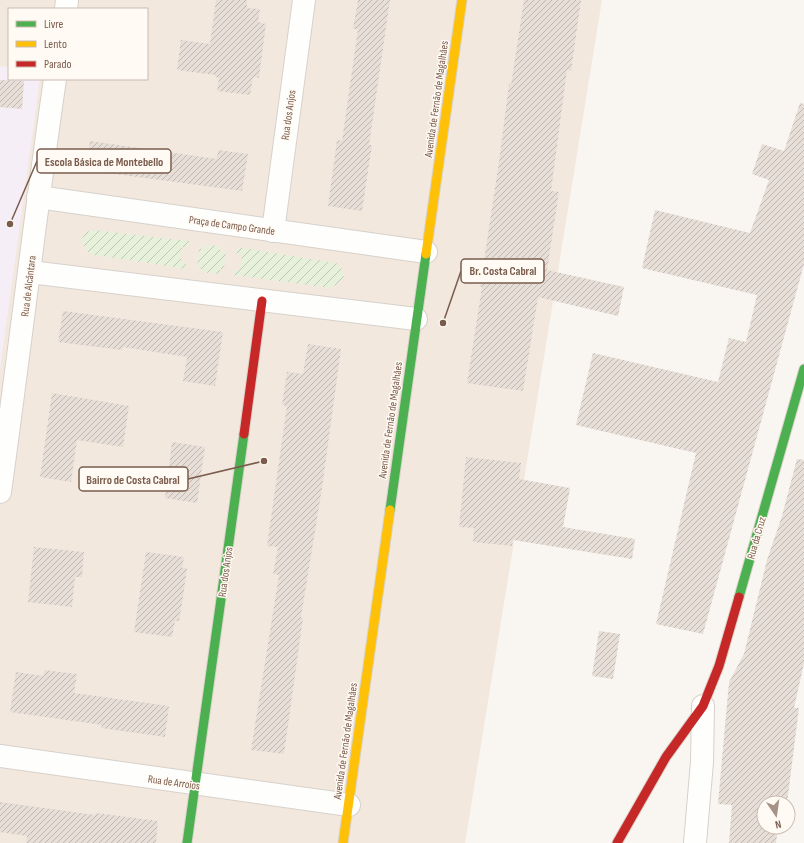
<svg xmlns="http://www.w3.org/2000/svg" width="804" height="843" viewBox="0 0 804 843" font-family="'Sofia Sans Condensed',sans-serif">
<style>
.residential{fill:#f2e8de;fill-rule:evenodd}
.education{fill:#f6eef6}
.garden{fill:url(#garden-furrows)}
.building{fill:url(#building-hatch)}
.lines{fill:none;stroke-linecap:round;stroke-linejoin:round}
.street-casing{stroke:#d7d1cb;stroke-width:24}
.fast-casing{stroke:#d9d2cb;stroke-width:11}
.slow-casing{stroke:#d9d2cb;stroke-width:11}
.jam-casing{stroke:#d9d2cb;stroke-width:11}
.street{stroke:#fefefd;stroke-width:22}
.fast{stroke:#4caf50;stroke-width:9}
.slow{stroke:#ffc107;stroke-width:9}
.jam{stroke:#c62828;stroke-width:9}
.labels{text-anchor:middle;stroke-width:3;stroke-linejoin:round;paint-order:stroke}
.street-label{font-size:11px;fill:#7a5c4d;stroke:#fffaf3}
.leader{fill:none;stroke:#7a5c4d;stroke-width:1.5}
.callout-dot{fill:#7a5c4d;stroke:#fffaf3;stroke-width:1.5}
.callout{fill:#fffaf3;stroke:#7a5c4d;stroke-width:1.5}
.callout-label{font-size:12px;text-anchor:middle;font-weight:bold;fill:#7a5c4d}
</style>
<defs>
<pattern id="garden-furrows" width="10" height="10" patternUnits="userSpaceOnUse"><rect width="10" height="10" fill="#e7f0db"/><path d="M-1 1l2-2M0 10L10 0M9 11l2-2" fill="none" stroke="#c0c6b4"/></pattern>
<pattern id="building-hatch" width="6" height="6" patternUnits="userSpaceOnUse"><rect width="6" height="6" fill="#e6ded7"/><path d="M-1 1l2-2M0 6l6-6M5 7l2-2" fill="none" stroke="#bfb7b1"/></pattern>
</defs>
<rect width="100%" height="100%" fill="#f9f5f0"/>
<path class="residential" d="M 0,0 L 602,0 L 465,843 L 0,843 ZM 9,9 L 147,9 L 147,79 L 9,79 Z"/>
<polygon class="education" points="0,66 9,67 9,79 40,79 0,370"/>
<g class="garden">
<polygon points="94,230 189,241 188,247 182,247 181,262 186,263 185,269 90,254 85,249 81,240 86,232"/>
<polygon points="205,245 220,246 220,251 226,251 224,269 220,269 220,274 201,272 201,268 197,268 199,249 205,249"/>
<polygon points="237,247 336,263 341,267 344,276 339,283 330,288 233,275 234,270 240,270 242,255 236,253"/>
</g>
<g class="building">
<polygon points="216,0 247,0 247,8 260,9 258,22 266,24 259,78 253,77 250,95 217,91 219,78 215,77 215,75 177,70 181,40 210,44"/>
<polygon points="358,0 390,0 369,145 372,145 362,211 328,206 337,140 342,141 358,29 353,29"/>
<polygon points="524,0 581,0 571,71 567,70 551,191 559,192 547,270 624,287 618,316 538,297 523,391 467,383 482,287 480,287 499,162 509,84 511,85"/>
<polygon points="0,80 24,81 22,109 0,107"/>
<polygon points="800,103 804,104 804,264 703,634 656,624 696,453 576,425 593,353 718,382 729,338 746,342 757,295 642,268 655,210 750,233 769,180 752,174 762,144 784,151"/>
<polygon points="90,141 217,159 218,150 248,154 242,191 86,170"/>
<polygon points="63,311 223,332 215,386 183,381 187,357 123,347 122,350 58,342"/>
<polygon points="308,344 341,349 322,488 301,617 303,618 284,754 251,750 279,575 273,574 278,547 267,546 287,406 282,405 287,372 303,374"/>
<polygon points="52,393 129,406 123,447 77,440 71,482 40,477"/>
<polygon points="172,442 205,447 197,503 165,498"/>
<polygon points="466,457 521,463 519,479 570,488 563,527 635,539 632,559 513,540 512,546 473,542 474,528 459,527"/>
<polygon points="797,459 804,460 804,663 794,708 799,708 787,803 764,803 764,827 778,827 776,843 729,843 732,805 718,804 729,682 744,654 767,560 782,516"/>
<polygon points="34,547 84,552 82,577 75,577 72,607 28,602"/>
<polygon points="146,552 184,557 182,568 187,568 183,597 179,621 175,621 172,637 134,632"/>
<polygon points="599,631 620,634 613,679 592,676"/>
<polygon points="44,670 77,674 74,693 169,706 165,737 101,728 102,725 10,712 16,672 44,676"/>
<polygon points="0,802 95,815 96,813 158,821 156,843 26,843 27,836 0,832"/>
</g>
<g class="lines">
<g class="street-casing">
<g id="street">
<polyline points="66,9 67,0"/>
<polyline points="38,197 426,252"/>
<polyline points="273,231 304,0"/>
<polyline points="30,272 416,319"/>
<path d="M 0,492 C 19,355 35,217 55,79"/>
<polyline points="0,756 349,805"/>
<polyline points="695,843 702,762 703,706"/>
</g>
</g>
<g class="fast-casing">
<g id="fast">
<polyline points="390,510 426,254"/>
<polyline points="739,597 804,369"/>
<polyline points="187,843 244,434"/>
</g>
</g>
<g class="slow-casing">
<g id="slow">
<polyline points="426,254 462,0"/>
<polyline points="343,843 390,510"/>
</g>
</g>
<g class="jam-casing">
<g id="jam">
<polyline points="244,434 262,301"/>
<polyline points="617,843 666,757 703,706 719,666 739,597"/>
</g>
</g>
<use href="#street" class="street"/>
<use href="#fast" class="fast"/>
<use href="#slow" class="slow"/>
<use href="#jam" class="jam"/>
</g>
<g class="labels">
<g class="street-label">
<text transform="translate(436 99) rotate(-82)" y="4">Avenida de Fernão de Magalhães</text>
<text transform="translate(288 115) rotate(-82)" y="4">Rua dos Anjos</text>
<text transform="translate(232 225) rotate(8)" y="4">Praça de Campo Grande</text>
<text transform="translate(28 286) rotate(-83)" y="4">Rua de Alcântara</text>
<text transform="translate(390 420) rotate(-82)" y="4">Avenida de Fernão de Magalhães</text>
<text transform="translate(756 538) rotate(-74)" y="4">Rua da Cruz</text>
<text transform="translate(225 572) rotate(-82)" y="4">Rua dos Anjos</text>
<text transform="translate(345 741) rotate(-82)" y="4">Avenida de Fernão de Magalhães</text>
<text transform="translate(174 782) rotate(8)" y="4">Rua de Arroios</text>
</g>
</g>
<path class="leader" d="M10 224L37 161M443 323L461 271M264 461L188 479"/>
<g class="callout-dot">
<circle cx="10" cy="224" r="4"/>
<circle cx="443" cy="323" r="4"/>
<circle cx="264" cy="461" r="4"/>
</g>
<g class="callout">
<rect x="37" y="149" width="134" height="24" rx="4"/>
<rect x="461" y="259" width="83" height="24" rx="4"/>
<rect x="79" y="467" width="109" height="24" rx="4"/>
</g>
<g class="callout-label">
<text x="104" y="166">Escola Básica de Montebello</text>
<text x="503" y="275">Br. Costa Cabral</text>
<text x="133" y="484">Bairro de Costa Cabral</text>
</g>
<rect x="8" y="8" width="140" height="72" fill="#fffaf3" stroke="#cabbb1"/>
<rect x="16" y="21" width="20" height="6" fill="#4caf50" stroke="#cabbb1"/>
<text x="44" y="28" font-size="12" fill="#7a5c4d">Livre</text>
<rect x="16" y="41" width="20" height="6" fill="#ffc107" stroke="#cabbb1"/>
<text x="44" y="48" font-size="12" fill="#7a5c4d">Lento</text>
<rect x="16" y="61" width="20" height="6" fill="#c62828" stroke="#cabbb1"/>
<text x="44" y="68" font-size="12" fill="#7a5c4d">Parado</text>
<g transform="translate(776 815) rotate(167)"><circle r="19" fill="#fffaf3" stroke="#cabbb1"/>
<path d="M0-3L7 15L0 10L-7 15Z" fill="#a69286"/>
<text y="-6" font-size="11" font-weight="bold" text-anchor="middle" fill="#7a5c4d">N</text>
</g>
</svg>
